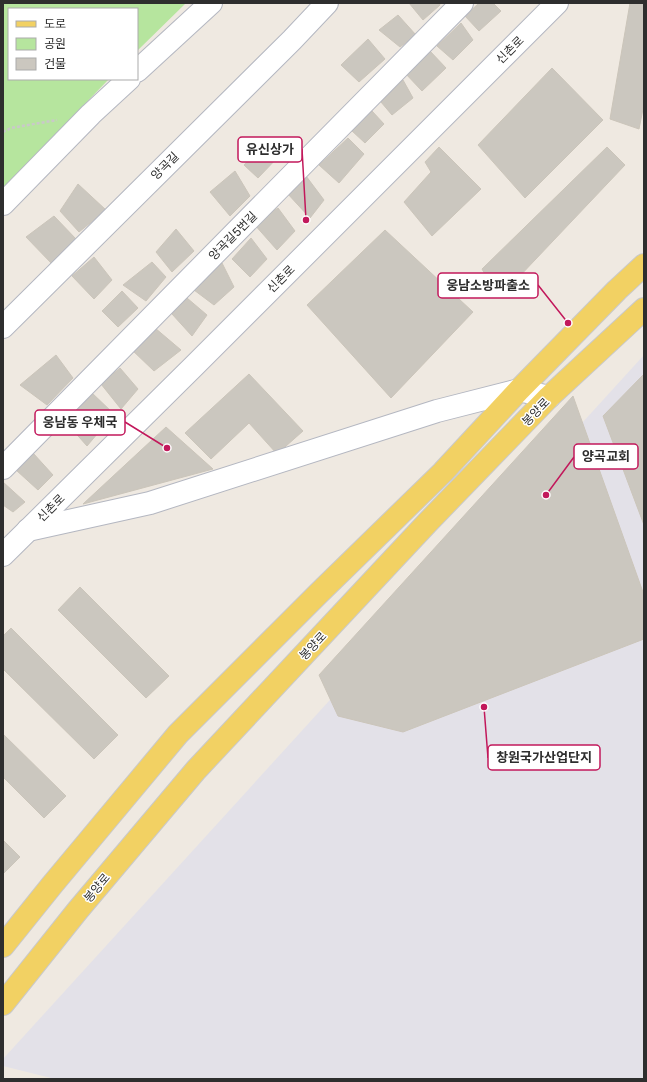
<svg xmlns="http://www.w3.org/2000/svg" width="647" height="1082" viewBox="0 0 647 1082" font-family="Inter,'Noto Sans KR',sans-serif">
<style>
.industrial{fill:#e3e1e8}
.green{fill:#b6e59e}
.building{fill:#cbc7bf;stroke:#cbc5ba}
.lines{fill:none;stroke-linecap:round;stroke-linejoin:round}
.minor-casing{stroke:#b4b7c1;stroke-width:24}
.major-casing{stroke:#c9c9c9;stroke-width:24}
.path{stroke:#c9c9c9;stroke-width:2.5;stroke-dasharray:3 2;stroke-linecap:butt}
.minor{stroke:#fff;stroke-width:22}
.major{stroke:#f2d163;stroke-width:22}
.labels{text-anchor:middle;stroke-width:3;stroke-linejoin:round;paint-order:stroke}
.street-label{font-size:12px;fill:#2e2e2e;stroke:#fff}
.leader{fill:none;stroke:#c2185b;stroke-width:1.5}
.callout-dot{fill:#c2185b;stroke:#fff;stroke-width:1.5}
.callout{fill:#fff;stroke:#c2185b;stroke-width:1.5}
.callout-label{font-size:13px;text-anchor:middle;font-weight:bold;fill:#2e2e2e}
</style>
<rect width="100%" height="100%" fill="#efe9e1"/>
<polygon class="industrial" points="644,355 644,1079 55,1079 3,1066 3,1059"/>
<polygon class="green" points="3,3 186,3 137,51 137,9 9,9 9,79 109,79 3,188"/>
<g class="building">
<polygon points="409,3 439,3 440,5 423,20"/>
<polygon points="479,3 493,3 501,11 479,31 465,16"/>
<polygon points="630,3 644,3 644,104 639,129 610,119"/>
<polygon points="398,15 416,35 400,47 379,30"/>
<polygon points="461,23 473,40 453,60 437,46"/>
<polygon points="368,39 385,59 359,82 341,65"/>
<polygon points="429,50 446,68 422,91 405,73"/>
<polygon points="552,68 603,120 525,198 478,145"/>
<polygon points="403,80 413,98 392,115 381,102"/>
<polygon points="372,111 384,124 365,143 351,130"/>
<polygon points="348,138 364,154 339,183 319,165"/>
<polygon points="268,139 280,155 258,178 244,165"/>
<polygon points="439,147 481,189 432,236 404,202 431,172 425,162"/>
<polygon points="607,147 625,165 499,298 482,269"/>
<polygon points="235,171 250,196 230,216 210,192"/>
<polygon points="306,176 324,200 310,218 287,193"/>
<polygon points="78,184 106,210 79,232 60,211"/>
<polygon points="278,208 295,231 277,250 254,224"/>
<polygon points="54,216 76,239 53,265 26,237"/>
<polygon points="176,229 194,251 172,272 156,252"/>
<polygon points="385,230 473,312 391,398 307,305"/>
<polygon points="251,238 267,259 250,277 232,259"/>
<polygon points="94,257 112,280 94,299 72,276"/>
<polygon points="152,262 166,277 146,301 123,285"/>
<polygon points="222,263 234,287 214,305 194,290"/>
<polygon points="122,291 138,308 118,327 102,311"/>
<polygon points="187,298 207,315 192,336 172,314"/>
<polygon points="155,328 181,350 154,371 131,349"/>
<polygon points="56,355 73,378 47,405 20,385"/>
<polygon points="120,368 138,389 121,409 101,384"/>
<polygon points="249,374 303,431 277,454 249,423 211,459 185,433"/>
<polygon points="644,374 644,525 603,416"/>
<polygon points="91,392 114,414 87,446 63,419"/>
<polygon points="573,396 644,595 644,639 403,732 338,716 319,675"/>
<polygon points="166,427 213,469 83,504"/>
<polygon points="33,453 53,475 38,490 16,470"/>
<polygon points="3,482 25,502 13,512 3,505"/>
<polygon points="80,587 169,676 146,698 58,610"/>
<polygon points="11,628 118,735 94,759 3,669 3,636"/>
<polygon points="3,734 66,796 44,818 3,777"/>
<polygon points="3,840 20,857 3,874"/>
</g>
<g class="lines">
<g class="minor-casing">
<g id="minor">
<polyline points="137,71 211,3"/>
<polyline points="3,204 91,114 129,79"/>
<polyline points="3,327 292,40 327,3"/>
<polyline points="3,468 462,3"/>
<polyline points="28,530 150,503 437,411 519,390 549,397"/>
<polyline points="3,555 194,366 557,3"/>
</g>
</g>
<g class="major-casing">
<g id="major">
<polyline points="3,946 52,885 178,734 319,593 443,472 519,390 617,290 644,265"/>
<polyline points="3,1004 78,910 196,770 428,522 549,397 644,309"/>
</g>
</g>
<polyline class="path" points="3,132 11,128 57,120"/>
<use href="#minor" class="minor"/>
<use href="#major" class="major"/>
</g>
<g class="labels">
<g class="street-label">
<text transform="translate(510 50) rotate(-45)" y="4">신촌로</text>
<text transform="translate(165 166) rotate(-45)" y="4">양곡길</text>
<text transform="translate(233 236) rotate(-45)" y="4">양곡길5번길</text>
<text transform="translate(281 279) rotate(-45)" y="4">신촌로</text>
<text transform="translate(536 412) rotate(-46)" y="4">봉양로</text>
<text transform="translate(51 508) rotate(-45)" y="4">신촌로</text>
<text transform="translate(313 646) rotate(-47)" y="4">봉양로</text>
<text transform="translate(97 888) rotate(-50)" y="4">봉양로</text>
</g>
</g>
<path class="leader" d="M306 220L302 149M568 323L538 285M167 448L125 422M546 495L574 457M484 707L488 758"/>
<g class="callout-dot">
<circle cx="306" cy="220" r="4"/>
<circle cx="568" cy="323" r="4"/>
<circle cx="167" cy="448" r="4"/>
<circle cx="546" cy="495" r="4"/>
<circle cx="484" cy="707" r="4"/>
</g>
<g class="callout">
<rect x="238" y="137" width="64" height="25" rx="4"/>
<rect x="438" y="273" width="100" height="25" rx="4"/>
<rect x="35" y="410" width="90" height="25" rx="4"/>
<rect x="574" y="444" width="64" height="25" rx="4"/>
<rect x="488" y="745" width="112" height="25" rx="4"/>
</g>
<g class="callout-label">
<text x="270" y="154">유신상가</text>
<text x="488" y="290">웅남소방파출소</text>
<text x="80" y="427">웅남동 우체국</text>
<text x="606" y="461">양곡교회</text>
<text x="544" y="762">창원국가산업단지</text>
</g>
<rect width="647" height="1082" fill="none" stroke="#2e2e2e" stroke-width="8"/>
<rect x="8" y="8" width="130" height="72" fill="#ffffff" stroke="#ababab"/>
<rect x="16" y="21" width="20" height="6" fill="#f2d163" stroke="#ababab"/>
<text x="44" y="28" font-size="12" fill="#2e2e2e">도로</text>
<rect x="16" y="38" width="20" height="12" fill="#b6e59e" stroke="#ababab"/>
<text x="44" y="48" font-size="12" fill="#2e2e2e">공원</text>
<rect x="16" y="58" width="20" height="12" fill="#cbc7bf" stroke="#ababab"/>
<text x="44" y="68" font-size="12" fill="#2e2e2e">건물</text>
</svg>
